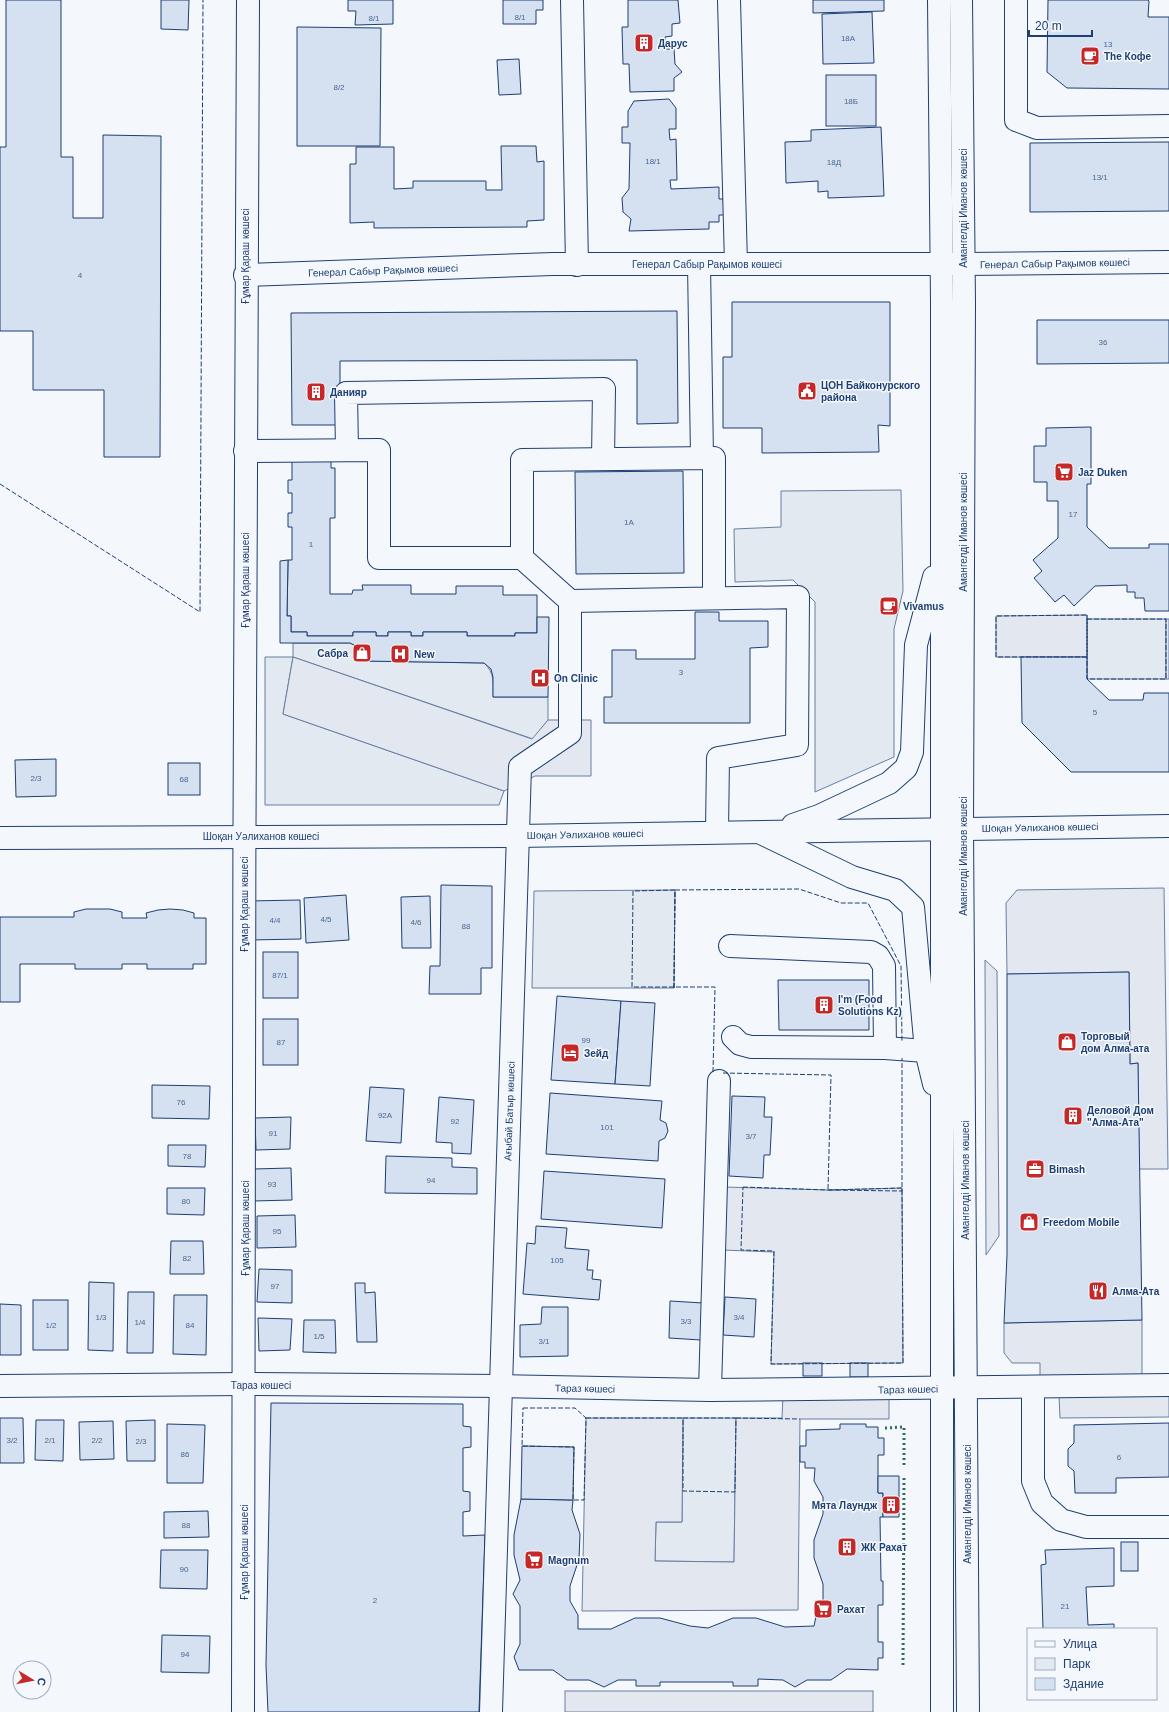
<svg xmlns="http://www.w3.org/2000/svg" width="1169" height="1712" viewBox="0 0 1169 1712" font-family="Helvetica,sans-serif">
<style>
.green{fill:#e3e9f0;stroke:#687fa3}
.parking{fill:#e3e8f0;stroke:#687fa3}
.building{fill:#d5e0f0;stroke:#1d3f73}
.lines{fill:none;stroke-linecap:round;stroke-linejoin:round}
.minor-casing{stroke:#1d3f73;stroke-width:24}
.major-casing{stroke:#1d3f73;stroke-width:24}
.minor{stroke:#f4f7fb;stroke-width:22}
.major{stroke:#f4f7fb;stroke-width:22}
.hedge{stroke:#2c6c60;stroke-width:3;stroke-dasharray:2 3;stroke-linecap:butt}
.fence{stroke:#1d3f73;stroke-width:1;stroke-dasharray:5 2;stroke-linecap:butt}
.labels{text-anchor:middle;stroke-width:3;stroke-linejoin:round;paint-order:stroke}
.number-label{font-size:8px;fill:#4b6792}
.poi-label{font-size:10px;font-weight:bold;fill:#1d3f73;stroke:#f4f7fb;text-anchor:start}
.street-label{font-size:10px;fill:#1d3f73;stroke:#f4f7fb}
</style>
<rect width="100%" height="100%" fill="#f4f7fb"/>
<g class="green">
<polygon points="901,490 903,591 894,629 894,757 815,792 815,602 793,580 735,582 734,529 781,527 781,491"/>
<rect x="1087" y="619" width="79" height="60"/>
<path d="M 293,643 L 350,643 C 358,647 361,652 363,661 L 484,663 C 495,673 493,683 493,697 L 548,697 L 548,720 L 533,739 L 293,657 L 283,714 L 504,791 L 499,805 L 265,805 L 265,657 L 293,657 Z"/>
<polygon points="675,890 674,988 532,988 534,891"/>
<polygon points="683,1418 736,1418 734,1562 655,1561 656,1522 682,1522"/>
</g>
<g class="parking">
<polygon points="1087,615 1087,657 996,657 996,616"/>
<rect x="1166" y="619" width="3" height="60"/>
<polygon points="293,657 532,739 548,720 591,720 591,776 535,776 504,791 283,714"/>
<polygon points="1164,888 1168,1169 1139,1169 1138,1063 1130,1064 1129,972 1007,974 1006,903 1017,890"/>
<polygon points="985,960 997,971 999,1236 986,1255"/>
<polygon points="724,1187 828,1190 902,1188 903,1363 771,1364 774,1252 722,1250"/>
<polygon points="1142,1320 1142,1376 1040,1378 1040,1363 1012,1363 1004,1353 1004,1323"/>
<polygon points="1169,1393 1169,1417 1060,1418 1059,1395"/>
<polygon points="783,1395 889,1396 889,1419 800,1419 798,1610 582,1611 586,1418 683,1418 682,1522 656,1522 655,1561 734,1562 736,1418 782,1418"/>
<rect x="565" y="1691" width="308" height="21"/>
</g>
<g class="building">
<polygon points="6,0 61,0 61,157 73,157 73,218 103,218 103,135 161,136 160,457 104,457 104,390 33,390 33,331 0,331 0,147 6,147"/>
<polygon points="161,0 189,0 188,30 161,29"/>
<polygon points="348,0 393,0 393,24 355,25 356,11 348,11"/>
<polygon points="503,0 543,0 543,10 536,10 536,24 503,24"/>
<polygon points="628,0 678,0 680,23 672,24 672,36 665,37 666,49 674,49 675,64 682,72 674,78 674,91 630,92 629,64 623,64 622,27 628,27"/>
<polygon points="813,0 884,0 884,11 813,13"/>
<polygon points="1048,0 1148,0 1149,1 1148,17 1169,17 1169,89 1067,88 1047,72"/>
<polygon points="872,12 874,63 823,64 822,14"/>
<polygon points="297,27 381,28 380,146 297,146"/>
<polygon points="519,59 521,94 499,95 497,60"/>
<rect x="826" y="75" width="50" height="51"/>
<polygon points="669,99 676,108 676,129 669,129 670,140 676,139 677,180 670,180 671,189 719,187 719,199 725,199 726,215 719,215 719,222 709,222 709,229 629,231 631,219 623,212 622,198 629,189 630,143 622,143 622,127 628,127 628,111 634,101"/>
<polygon points="881,127 884,196 828,198 828,191 818,192 818,181 786,183 785,142 811,141 811,130"/>
<polygon points="1169,142 1169,211 1030,212 1030,143"/>
<polygon points="501,146 536,146 537,162 544,161 544,220 527,221 527,227 374,228 374,222 350,223 350,164 356,164 356,147 394,147 394,189 413,188 413,181 486,181 486,190 502,190"/>
<polygon points="732,302 890,302 890,426 878,425 879,452 762,453 762,428 723,428 723,357 732,357"/>
<polygon points="677,311 678,423 637,424 637,360 340,361 340,425 292,425 291,313"/>
<polygon points="1037,320 1169,320 1169,363 1037,364"/>
<polygon points="1091,427 1091,484 1087,484 1087,527 1109,548 1149,548 1149,544 1169,544 1169,611 1145,611 1144,598 1135,598 1135,592 1127,592 1127,585 1095,586 1074,606 1064,595 1055,602 1034,578 1042,571 1033,560 1058,538 1058,501 1047,501 1047,482 1034,482 1034,446 1046,446 1046,428"/>
<polygon points="292,458 331,458 331,468 335,468 335,518 330,518 330,594 352,594 353,590 363,590 362,585 411,585 411,594 456,594 456,586 503,586 503,595 537,595 537,633 515,633 515,636 467,636 467,632 423,632 423,636 411,636 411,632 388,632 388,636 376,636 376,632 353,632 353,636 307,636 307,632 291,632 291,616 287,616 288,560 292,560 292,527 288,527 288,513 292,513 292,493 288,493 288,480 292,480"/>
<polygon points="683,471 684,573 576,574 575,472"/>
<polygon points="288,560 287,616 291,616 291,632 307,632 307,636 353,636 353,632 376,632 376,636 388,636 388,632 411,632 411,636 423,636 423,632 467,632 467,636 515,636 515,633 537,633 537,617 549,617 548,697 493,697 493,677 491,669 484,663 363,661 361,653 356,646 350,643 280,643 280,561"/>
<polygon points="883,598 895,598 895,614 884,614"/>
<polygon points="695,612 719,612 719,621 768,621 768,647 750,648 750,723 604,723 604,697 612,697 612,650 636,650 636,659 695,659"/>
<polygon points="1021,657 1087,657 1087,679 1109,700 1143,700 1144,693 1169,693 1169,772 1071,772 1022,723"/>
<polygon points="56,759 56,796 16,797 15,760"/>
<rect x="168" y="763" width="32" height="32"/>
<polygon points="441,885 492,886 492,968 481,968 481,994 429,994 430,966 440,966"/>
<polygon points="346,895 349,940 306,943 304,898"/>
<polygon points="430,896 431,948 402,948 401,897"/>
<polygon points="300,900 301,939 250,940 249,901"/>
<polygon points="86,909 110,909 122,912 122,918 147,918 146,913 158,910 170,909 183,910 194,913 194,918 206,918 206,964 193,964 193,969 147,969 147,964 122,964 122,969 75,969 75,964 20,964 20,1002 0,1002 0,917 74,917 74,912"/>
<rect x="263" y="952" width="35" height="46"/>
<polygon points="1129,972 1130,1064 1138,1063 1142,1320 1004,1323 1007,1255 1007,974"/>
<polygon points="778,980 869,980 869,1030 779,1030"/>
<polygon points="557,996 621,1001 615,1084 551,1080"/>
<polygon points="621,1001 655,1003 650,1086 615,1084"/>
<rect x="263" y="1019" width="35" height="46"/>
<polygon points="152,1085 210,1086 209,1119 152,1118"/>
<polygon points="370,1087 404,1089 401,1143 366,1141"/>
<polygon points="550,1093 662,1101 660,1120 666,1123 668,1131 665,1138 659,1141 658,1161 546,1154"/>
<polygon points="732,1096 765,1097 764,1117 772,1117 770,1155 764,1155 763,1178 729,1176"/>
<polygon points="439,1097 474,1100 471,1154 452,1153 452,1143 436,1142"/>
<polygon points="291,1117 290,1149 256,1150 255,1118"/>
<polygon points="168,1145 206,1145 205,1167 168,1166"/>
<polygon points="386,1156 452,1158 452,1167 477,1168 477,1194 385,1193"/>
<polygon points="291,1168 292,1200 253,1201 253,1169"/>
<polygon points="544,1171 665,1179 662,1228 541,1219"/>
<polygon points="167,1188 205,1188 204,1215 167,1214"/>
<polygon points="295,1215 296,1247 257,1248 257,1216"/>
<polygon points="536,1226 567,1228 565,1248 589,1250 587,1270 593,1270 592,1279 601,1280 599,1300 523,1294 527,1243 535,1244"/>
<polygon points="171,1241 203,1241 204,1274 170,1274"/>
<polygon points="259,1269 292,1270 292,1303 257,1302"/>
<polygon points="89,1282 114,1283 113,1351 88,1350"/>
<polygon points="355,1283 365,1283 365,1293 375,1292 377,1342 357,1342"/>
<polygon points="128,1292 154,1292 153,1353 127,1353"/>
<polygon points="174,1295 207,1295 206,1355 173,1354"/>
<polygon points="725,1297 756,1299 754,1337 723,1335"/>
<rect x="33" y="1300" width="35" height="50"/>
<polygon points="670,1301 703,1303 701,1340 669,1338"/>
<polygon points="0,1304 21,1305 21,1355 0,1355"/>
<polygon points="542,1307 568,1307 568,1356 520,1357 520,1325 541,1324"/>
<polygon points="258,1318 292,1319 290,1350 259,1351"/>
<polygon points="304,1320 335,1320 336,1353 303,1352"/>
<rect x="803" y="1363" width="19" height="13"/>
<rect x="850" y="1363" width="18" height="14"/>
<polygon points="271,1403 463,1404 463,1426 471,1427 471,1447 463,1448 463,1491 470,1492 470,1511 463,1512 463,1536 485,1535 479,1712 268,1712 266,1665"/>
<polygon points="0,1418 23,1418 24,1463 0,1463"/>
<polygon points="36,1420 64,1420 63,1461 35,1460"/>
<polygon points="155,1420 155,1461 127,1461 126,1421"/>
<polygon points="113,1421 114,1459 80,1460 79,1422"/>
<polygon points="1169,1423 1169,1477 1116,1478 1116,1493 1075,1493 1074,1471 1068,1466 1068,1449 1074,1443 1074,1425"/>
<polygon points="167,1424 205,1425 203,1483 167,1483"/>
<polygon points="840,1424 866,1424 866,1427 878,1427 878,1438 884,1438 884,1455 878,1455 878,1493 883,1493 883,1517 880,1517 881,1581 883,1581 883,1605 878,1605 878,1642 883,1642 883,1658 878,1658 878,1670 847,1669 831,1680 807,1680 795,1687 783,1680 758,1679 758,1686 733,1686 733,1682 660,1682 660,1686 636,1686 636,1680 618,1680 604,1687 589,1680 567,1680 553,1670 519,1670 514,1657 520,1644 520,1606 513,1594 520,1580 514,1555 514,1535 521,1499 573,1500 572,1510 580,1534 579,1559 570,1586 570,1601 578,1615 578,1629 611,1629 635,1618 660,1618 690,1626 708,1628 733,1618 756,1618 785,1627 814,1626 819,1602 823,1602 823,1584 814,1558 814,1540 823,1514 823,1497 814,1481 815,1468 805,1468 805,1462 800,1462 800,1446 806,1446 806,1430 840,1429"/>
<polygon points="522,1446 574,1447 573,1500 521,1499"/>
<polygon points="878,1476 899,1476 899,1517 883,1517 883,1493 878,1493"/>
<polygon points="208,1511 209,1537 164,1538 164,1512"/>
<rect x="1121" y="1542" width="17" height="29"/>
<polygon points="1114,1548 1114,1586 1086,1587 1088,1625 1114,1624 1114,1629 1043,1629 1041,1565 1046,1564 1045,1550"/>
<polygon points="161,1550 208,1550 207,1589 160,1588"/>
<polygon points="162,1635 210,1636 209,1673 161,1672"/>
</g>
<g class="lines">
<g class="minor-casing">
<g id="minor">
<polyline points="572,0 577,265"/>
<polyline points="729,0 736,264"/>
<polyline points="1016,0 1016,120 1037,128 1169,126"/>
<polyline points="699,264 702,458"/>
<polyline points="245,275 553,264 964,264 1169,262"/>
<polyline points="347,450 346,393 604,389 603,459"/>
<polyline points="245,451 379,450 379,558 522,558"/>
<polyline points="714,598 714,458 522,460 522,558 570,601 798,597 797,745 718,758 717,832"/>
<polyline points="730,946 871,952 878,956 884,966 885,1048"/>
<polyline points="733,1037 740,1044 751,1047 885,1048 926,1051"/>
<polyline points="0,1386 245,1384 501,1386 710,1390 1169,1385"/>
<polyline points="1033,1387 1033,1481 1042,1503 1061,1520 1086,1527 1169,1527"/>
<polyline points="710,1390 719,1081"/>
<path d="M 243,1712 C 246,1141 242,571 248,0"/>
<polyline points="491,1712 520,767 570,733 570,601"/>
</g>
</g>
<g class="major-casing">
<g id="major">
<polyline points="939,0 942,303 942,1712"/>
<polyline points="961,0 964,303 962,828 968,1712"/>
<polyline points="793,825 819,816 889,783 906,768 912,752 916,645 934,577"/>
<polyline points="761,833 852,877 895,890 913,907 926,1051 934,1084"/>
<path d="M 0,838 C 172,837 345,837 517,836 C 734,833 952,828 1169,826"/>
</g>
</g>
<use href="#minor" class="minor"/>
<use href="#major" class="major"/>
<g class="hedge">
<polyline points="885,1428 904,1427 904,1466"/>
<polyline points="903,1665 904,1477"/>
</g>
<g class="fence">
<polyline points="0,484 200,612 203,0"/>
<polygon points="1087,615 1087,657 996,657 996,616"/>
<rect x="1087" y="619" width="79" height="60"/>
<polyline points="674,988 675,890 799,889 841,903 868,903 901,966 902,1042"/>
<polyline points="674,988 675,890 633,891 632,987 715,987 713,1072 715,1072"/>
<polyline points="723,1073 831,1075 828,1190 902,1191 902,1058"/>
<polygon points="743,1187 828,1190 902,1188 903,1363 771,1364 774,1251 741,1250"/>
<polygon points="523,1408 575,1408 586,1418 584,1500 573,1500 574,1447 522,1446"/>
<polyline points="586,1418 683,1418"/>
<polygon points="683,1418 736,1418 735,1492 683,1491"/>
<polyline points="736,1418 800,1419"/>
</g>
</g>
<defs>
<g id="building-square" transform="scale(1)"><rect x="-9" y="-9" width="18" height="18" rx="4" fill="#c62828" stroke="#f4f7fb"/><path d="M-4-6H4V6H1V3H-1V6H-4ZM-2.5-4.3h1.7v1.8h-1.7ZM.8-4.3h1.7v1.8H.8ZM-2.5-1h1.7V.8h-1.7ZM.8-1h1.7V.8H.8Z" fill="#fff"/></g>
<g id="cafe-square" transform="scale(1)"><rect x="-9" y="-9" width="18" height="18" rx="4" fill="#c62828" stroke="#f4f7fb"/><path d="M-5.5-4.5H6V0H3Q3 3.5 0 3.5H-2.5Q-5.5 3.5-5.5 0ZM3-3.2v2h1.7v-2ZM-6 4.5H4V6H-6Z" fill="#fff"/></g>
<g id="civic-square" transform="scale(1)"><rect x="-9" y="-9" width="18" height="18" rx="4" fill="#c62828" stroke="#f4f7fb"/><path d="M-.6-6.5H3V-4.5H.6V-3L4-1V1h2V6H-6V1h2V-1L-.6-3ZM-1.2 2.5V6h2.4V2.5Z" fill="#fff"/></g>
<g id="supermarket-square" transform="scale(1)"><rect x="-9" y="-9" width="18" height="18" rx="4" fill="#c62828" stroke="#f4f7fb"/><path d="M-6-5.5h2.5l.6 2H6L4.5 2H-2.5L-4.4-4H-6ZM-1.5 3.2a1.3 1.3 0 1 0 .1 0ZM3 3.2a1.3 1.3 0 1 0 .1 0Z" fill="#fff"/></g>
<g id="shop-square" transform="scale(1)"><rect x="-9" y="-9" width="18" height="18" rx="4" fill="#c62828" stroke="#f4f7fb"/><path d="M-5-2.5h2.3a2.7 3.5 0 0 1 5.4 0H5L5.5 6h-11ZM-1.5-2.5h3a1.5 2.3 0 0 0-3 0Z" fill="#fff"/></g>
<g id="hospital-square" transform="scale(1)"><rect x="-9" y="-9" width="18" height="18" rx="4" fill="#c62828" stroke="#f4f7fb"/><path d="M-5-5h3v3.5h4V-5h3V5h-3V1.5h-4V5h-3Z" fill="#fff"/></g>
<g id="hotel-square" transform="scale(1)"><rect x="-9" y="-9" width="18" height="18" rx="4" fill="#c62828" stroke="#f4f7fb"/><path d="M-6-4.5h1.5V1H6V5H4.5V3h-9V5H-6ZM-4 0a1.8 1.8 0 1 1 3.6 0ZM.5 0V-2.5h3Q6-2.5 6 0Z" fill="#fff"/></g>
<g id="office-square" transform="scale(1)"><rect x="-9" y="-9" width="18" height="18" rx="4" fill="#c62828" stroke="#f4f7fb"/><path d="M-6-3h4V-5.5h4V-3h4V5H-6ZM-1-4.5V-3h2v-1.5ZM-6 0V1H6V0Z" fill="#fff"/></g>
<g id="restaurant-square" transform="scale(1)"><rect x="-9" y="-9" width="18" height="18" rx="4" fill="#c62828" stroke="#f4f7fb"/><path d="M-5-6h1v4h1v-4h1v4h1v-4h1v5L-1.5 .5V6h-2V.5L-5-1ZM5-6V6H3V1.5H1.5Q1.5-4 5-6Z" fill="#fff"/></g>
</defs>
<g fill-rule="evenodd">
<use href="#building-square" x="644" y="43"/>
<use href="#cafe-square" x="1090" y="56"/>
<use href="#civic-square" x="807" y="391"/>
<use href="#building-square" x="316" y="392"/>
<use href="#supermarket-square" x="1064" y="472"/>
<use href="#cafe-square" x="889" y="606"/>
<use href="#shop-square" x="362" y="653"/>
<use href="#hospital-square" x="400" y="654"/>
<use href="#hospital-square" x="540" y="678"/>
<use href="#building-square" x="824" y="1005"/>
<use href="#shop-square" x="1067" y="1042"/>
<use href="#hotel-square" x="570" y="1053"/>
<use href="#building-square" x="1073" y="1116"/>
<use href="#office-square" x="1035" y="1169"/>
<use href="#shop-square" x="1029" y="1222"/>
<use href="#restaurant-square" x="1098" y="1291"/>
<use href="#building-square" x="891" y="1505"/>
<use href="#building-square" x="847" y="1547"/>
<use href="#supermarket-square" x="534" y="1560"/>
<use href="#supermarket-square" x="823" y="1609"/>
</g>
<g class="labels">
<g class="number-label">
<text x="520" y="20">8/1</text>
<text x="374" y="21">8/1</text>
<text x="848" y="41">18А</text>
<text x="1108" y="47">13</text>
<text x="339" y="90">8/2</text>
<text x="851" y="104">18Б</text>
<text x="653" y="164">18/1</text>
<text x="834" y="165">18Д</text>
<text x="1100" y="180">13/1</text>
<text x="80" y="278">4</text>
<text x="1103" y="345">36</text>
<text x="1073" y="517">17</text>
<text x="629" y="525">1А</text>
<text x="311" y="547">1</text>
<text x="681" y="675">3</text>
<text x="1095" y="715">5</text>
<text x="36" y="781">2/3</text>
<text x="184" y="782">68</text>
<text x="326" y="922">4/5</text>
<text x="275" y="923">4/4</text>
<text x="416" y="925">4/6</text>
<text x="466" y="929">88</text>
<text x="280" y="978">87/1</text>
<text x="586" y="1043">99</text>
<text x="281" y="1045">87</text>
<text x="181" y="1105">76</text>
<text x="385" y="1118">92А</text>
<text x="455" y="1124">92</text>
<text x="607" y="1130">101</text>
<text x="273" y="1136">91</text>
<text x="751" y="1139">3/7</text>
<text x="187" y="1159">78</text>
<text x="431" y="1183">94</text>
<text x="272" y="1187">93</text>
<text x="186" y="1204">80</text>
<text x="277" y="1234">95</text>
<text x="187" y="1261">82</text>
<text x="557" y="1263">105</text>
<text x="275" y="1289">97</text>
<text x="101" y="1320">1/3</text>
<text x="739" y="1320">3/4</text>
<text x="686" y="1324">3/3</text>
<text x="140" y="1325">1/4</text>
<text x="51" y="1328">1/2</text>
<text x="190" y="1328">84</text>
<text x="319" y="1339">1/5</text>
<text x="544" y="1344">3/1</text>
<text x="12" y="1443">3/2</text>
<text x="50" y="1443">2/1</text>
<text x="97" y="1443">2/2</text>
<text x="141" y="1444">2/3</text>
<text x="185" y="1457">86</text>
<text x="1119" y="1460">6</text>
<text x="186" y="1528">88</text>
<text x="184" y="1572">90</text>
<text x="375" y="1603">2</text>
<text x="1065" y="1609">21</text>
<text x="185" y="1657">94</text>
</g>
<g class="poi-label">
<text x="658" y="47">Дарус</text>
<text x="1104" y="60">The Кофе</text>
<text x="821" y="389">ЦОН Байконурского<tspan x="821" dy="12">района</tspan></text>
<text x="330" y="396">Данияр</text>
<text x="1078" y="476">Jaz Duken</text>
<text x="903" y="610">Vivamus</text>
<text x="348" y="657" text-anchor="end">Сабра</text>
<text x="414" y="658">New</text>
<text x="554" y="682">On Clinic</text>
<text x="838" y="1003">I'm (Food<tspan x="838" dy="12">Solutions Kz)</tspan></text>
<text x="1081" y="1040">Торговый<tspan x="1081" dy="12">дом Алма-ата</tspan></text>
<text x="584" y="1057">Зейд</text>
<text x="1087" y="1114">Деловой Дом<tspan x="1087" dy="12">"Алма-Ата"</tspan></text>
<text x="1049" y="1173">Bimash</text>
<text x="1043" y="1226">Freedom Mobile</text>
<text x="1112" y="1295">Алма-Ата</text>
<text x="877" y="1509" text-anchor="end">Мята Лаундж</text>
<text x="861" y="1551">ЖК Рахат</text>
<text x="548" y="1564">Magnum</text>
<text x="837" y="1613">Рахат</text>
</g>
<g class="street-label">
<text transform="translate(963 208) rotate(-90)" y="4">Амангелді Иманов көшесі</text>
<text transform="translate(245 256) rotate(-90)" y="4">Ғұмар Қараш көшесі</text>
<text transform="translate(1055 263) rotate(-1)" y="4">Генерал Сабыр Рақымов көшесі</text>
<text x="707" y="268">Генерал Сабыр Рақымов көшесі</text>
<text transform="translate(383 270) rotate(-2)" y="4">Генерал Сабыр Рақымов көшесі</text>
<text transform="translate(963 532) rotate(-90)" y="4">Амангелді Иманов көшесі</text>
<text transform="translate(245 580) rotate(-90)" y="4">Ғұмар Қараш көшесі</text>
<text transform="translate(1040 827) rotate(-1)" y="4">Шоқан Уәлиханов көшесі</text>
<text transform="translate(585 834) rotate(-1)" y="4">Шоқан Уәлиханов көшесі</text>
<text x="261" y="840">Шоқан Уәлиханов көшесі</text>
<text transform="translate(963 856) rotate(-90)" y="4">Амангелді Иманов көшесі</text>
<text transform="translate(244 904) rotate(-90)" y="4">Ғұмар Қараш көшесі</text>
<text transform="translate(509 1111) rotate(-88)" y="4">Ағыбай Батыр көшесі</text>
<text transform="translate(965 1180) rotate(-90)" y="4">Амангелді Иманов көшесі</text>
<text transform="translate(245 1228) rotate(-90)" y="4">Ғұмар Қараш көшесі</text>
<text x="261" y="1389">Тараз көшесі</text>
<text transform="translate(585 1388) rotate(1)" y="4">Тараз көшесі</text>
<text transform="translate(908 1389) rotate(-1)" y="4">Тараз көшесі</text>
<text transform="translate(967 1504) rotate(-90)" y="4">Амангелді Иманов көшесі</text>
<text transform="translate(244 1552) rotate(-90)" y="4">Ғұмар Қараш көшесі</text>
</g>
</g>
<rect x="1027" y="1628" width="130" height="72" fill="#f4f7fb" stroke="#9eadc5"/>
<rect x="1035" y="1641" width="20" height="6" fill="#f4f7fb" stroke="#9eadc5"/>
<text x="1063" y="1648" font-size="12" fill="#1d3f73">Улица</text>
<rect x="1035" y="1658" width="20" height="12" fill="#e3e9f0" stroke="#9eadc5"/>
<text x="1063" y="1668" font-size="12" fill="#1d3f73">Парк</text>
<rect x="1035" y="1678" width="20" height="12" fill="#d5e0f0" stroke="#9eadc5"/>
<text x="1063" y="1688" font-size="12" fill="#1d3f73">Здание</text>
<g transform="translate(32 1680) rotate(100)"><circle r="19" fill="#f4f7fb" stroke="#9eadc5"/>
<path d="M0-3L7 15L0 10L-7 15Z" fill="#c62828"/>
<text y="-6" font-size="11" font-weight="bold" text-anchor="middle" fill="#1d3f73">С</text>
</g>
<path d="M1029 30v6h63v-6" fill="none" stroke="#1d3f73" stroke-width="2"/>
<text x="1035" y="30" font-size="12" fill="#1d3f73" stroke="#f4f7fb" stroke-width="3" paint-order="stroke">20 m</text>
</svg>
